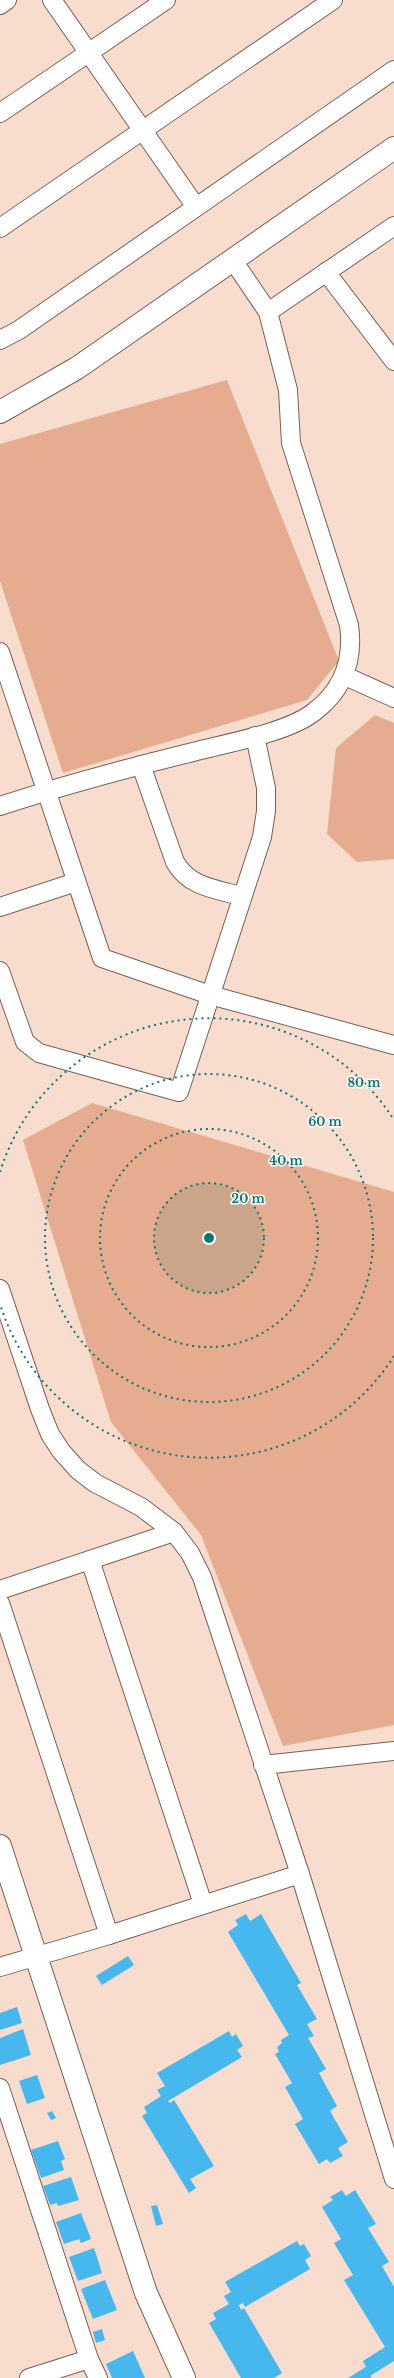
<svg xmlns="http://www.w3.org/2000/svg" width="394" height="2378" viewBox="0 0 394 2378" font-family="'Libre Baskerville',serif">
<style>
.green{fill:#e5ac8f}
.building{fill:#47b8ee}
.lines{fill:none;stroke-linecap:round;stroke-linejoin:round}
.street-casing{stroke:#776054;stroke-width:20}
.secondary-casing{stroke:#776054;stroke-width:24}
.street{stroke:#fff;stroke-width:18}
.secondary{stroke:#fff;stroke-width:22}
.ring{fill:none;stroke:#0f766e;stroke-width:2;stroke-dasharray:2 4}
.centre{fill:#0f766e;stroke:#fff;stroke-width:2}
.ring-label{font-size:12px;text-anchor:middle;font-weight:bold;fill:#0f766e;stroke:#fff;stroke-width:3;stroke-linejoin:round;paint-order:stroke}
</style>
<rect width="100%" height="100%" fill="#f8ddcf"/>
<g class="green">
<polygon points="227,380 339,661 307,700 63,773 0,581 0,444"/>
<polygon points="375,715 394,723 394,859 357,862 327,834 336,748"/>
<polygon points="92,1103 394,1192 394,1725 283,1746 201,1535 111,1422 23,1140"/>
</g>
<g class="building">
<polygon points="246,1914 250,1921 261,1914 301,1983 297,1985 317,2019 307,2024 314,2036 308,2038 326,2069 319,2073 337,2106 330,2111 348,2142 338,2148 343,2156 330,2163 327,2159 319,2164 295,2124 303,2119 285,2087 292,2083 275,2054 279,2052 277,2047 282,2043 281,2040 289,2035 228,1932 238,1925 235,1920"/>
<polygon points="128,1956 134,1965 102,1985 96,1976"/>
<polygon points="17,2007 22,2023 0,2030 0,2013"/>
<polygon points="23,2029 31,2055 0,2065 0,2038"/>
<polygon points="229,2031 232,2037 236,2034 243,2046 237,2050 242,2057 168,2101 170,2103 174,2100 214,2166 190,2179 196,2188 189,2193 142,2116 147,2113 144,2107 161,2096 157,2090 165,2086 157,2073"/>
<polygon points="37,2075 45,2098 27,2104 19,2081"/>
<polygon points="52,2111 56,2118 51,2120 47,2113"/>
<polygon points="58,2141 65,2159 61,2161 64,2170 41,2178 31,2150"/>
<polygon points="71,2177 79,2200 58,2206 57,2203 50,2205 43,2186"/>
<polygon points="342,2190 346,2196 355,2190 376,2224 368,2228 389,2262 382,2266 394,2287 394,2361 370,2376 372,2378 348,2378 366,2367 363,2361 385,2347 344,2280 353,2275 334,2243 341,2239 322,2207 333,2200 330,2197"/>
<polygon points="157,2205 163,2224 156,2226 151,2206"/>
<polygon points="81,2213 91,2239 81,2243 79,2239 64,2244 56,2222"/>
<polygon points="297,2241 300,2246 304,2244 311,2256 305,2260 310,2269 245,2307 243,2303 239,2305 241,2310 244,2308 282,2373 274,2378 241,2378 209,2323 216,2319 213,2313 229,2304 224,2296 231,2292 225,2282"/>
<polygon points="94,2248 102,2273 78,2281 69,2257"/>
<polygon points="105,2280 117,2310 93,2319 81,2289"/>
<polygon points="102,2329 105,2340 96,2343 93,2332"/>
<polygon points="133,2351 145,2378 112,2378 106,2364"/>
</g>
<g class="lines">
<g class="street-casing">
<g id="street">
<polyline points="52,0 196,207"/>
<polyline points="0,5 7,0"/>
<polyline points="0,113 166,0"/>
<polyline points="0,228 333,0"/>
<polyline points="326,272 394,361"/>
<polyline points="268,312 394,226"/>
<polyline points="0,340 19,330 394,70"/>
<polyline points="0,652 102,958 210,995 394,1045"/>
<polyline points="345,676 394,698"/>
<path d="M 141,765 L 175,862 C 189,887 215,889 241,896"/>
<path d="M 0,806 C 64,785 128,768 193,752 C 227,743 287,733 314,712 C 343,690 354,661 349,625 L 291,443 L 288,390 L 268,312 L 232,259"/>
<polyline points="0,907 76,882"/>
<polyline points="0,971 25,1042 39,1053 179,1092 262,837 266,811 266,788 255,736"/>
<polyline points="0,1289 40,1409 50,1434 61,1451 78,1470 95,1483 141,1507 174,1532 190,1553 202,1577 300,1874 394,2179"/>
<polyline points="90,1560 203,1904"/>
<polyline points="0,1590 174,1532"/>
<polyline points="0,1603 109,1935"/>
<polyline points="263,1765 394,1751"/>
<polyline points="0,1967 109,1935 300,1874"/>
<polyline points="0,2088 89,2359 98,2378"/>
<polyline points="29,2378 89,2359"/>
</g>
</g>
<g class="secondary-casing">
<g id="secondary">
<polyline points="0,412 77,368 394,148"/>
<polyline points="0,1846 146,2293 184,2378"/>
</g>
</g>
<use href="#street" class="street"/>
<use href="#secondary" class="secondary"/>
</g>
<circle cx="209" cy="1238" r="55" fill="#0f766e" fill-opacity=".12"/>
<g class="ring">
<circle cx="209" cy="1238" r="55"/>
<circle cx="209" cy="1238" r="109"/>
<circle cx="209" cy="1238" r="164"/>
<path d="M394 1356A219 219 0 0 1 0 1304M0 1172A219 219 0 0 1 394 1120"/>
</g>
<circle cx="209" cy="1238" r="6" class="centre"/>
<g class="ring-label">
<text x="364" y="1087">80 m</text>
<text x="325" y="1126">60 m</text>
<text x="286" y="1165">40 m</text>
<text x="248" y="1203">20 m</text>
</g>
</svg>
